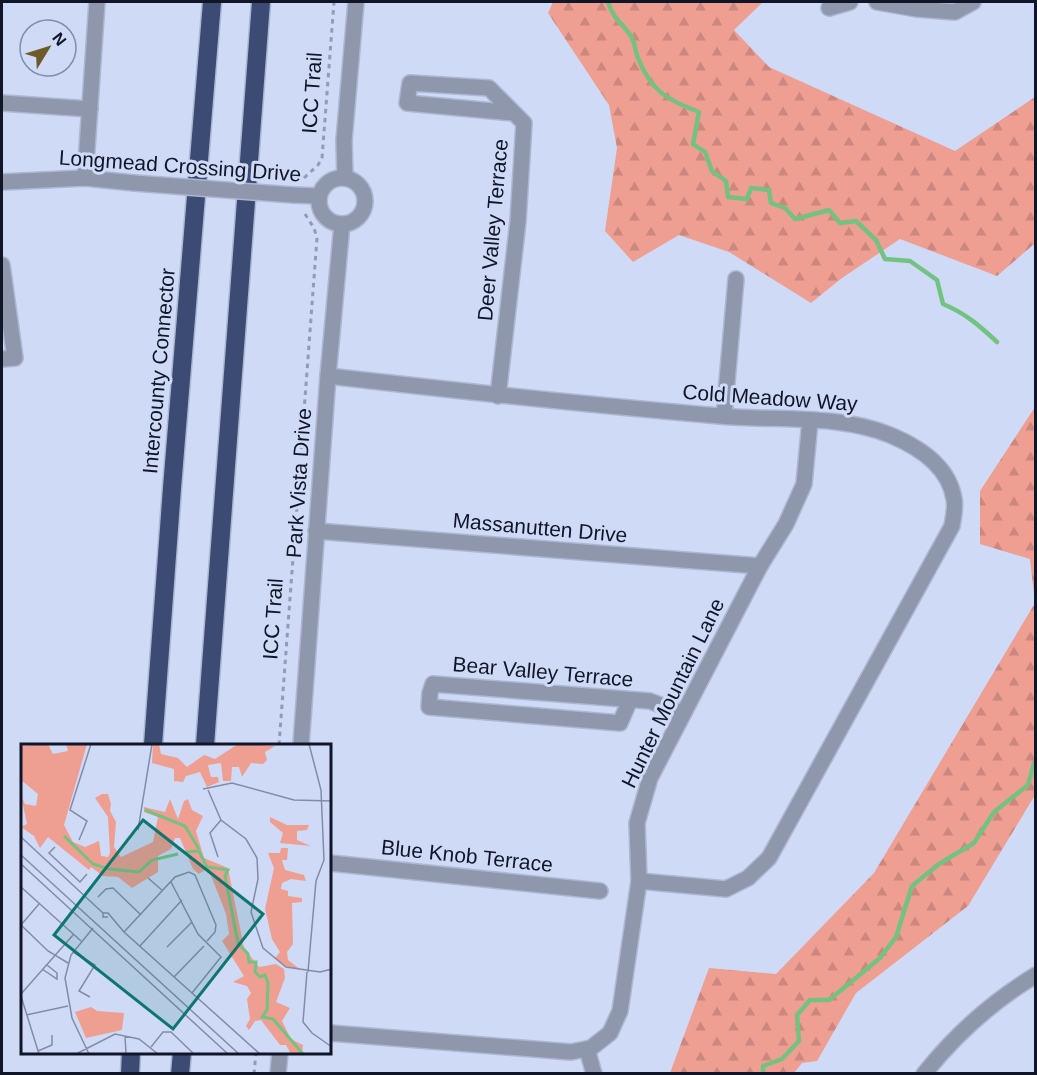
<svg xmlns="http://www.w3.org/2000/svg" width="1037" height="1075" viewBox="0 0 1037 1075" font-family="Helvetica,sans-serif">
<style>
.forest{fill:url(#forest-firs)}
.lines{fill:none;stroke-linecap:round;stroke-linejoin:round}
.stream{stroke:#74c282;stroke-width:4.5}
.minor-casing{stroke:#adb7d2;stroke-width:18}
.highway-casing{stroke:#adb7d2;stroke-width:21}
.path{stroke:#929bb4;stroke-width:3;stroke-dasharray:4.5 4.5;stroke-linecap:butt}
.minor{stroke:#8f97ac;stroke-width:15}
.highway{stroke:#3c4b73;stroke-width:18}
.minor-bridge-casing{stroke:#adb7d2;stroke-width:18;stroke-linecap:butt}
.minor-bridge{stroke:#8f97ac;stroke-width:15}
.labels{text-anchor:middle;stroke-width:6;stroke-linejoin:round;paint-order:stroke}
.street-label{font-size:21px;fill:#101627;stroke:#cfdaf7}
.inset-river{fill:none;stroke:#74c282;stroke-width:3}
.inset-road{fill:none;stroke:#838ca4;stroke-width:1.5}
.view{fill:#0f766e;fill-opacity:0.15;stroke:#0f766e;stroke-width:3}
.inset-edge{fill:none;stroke:#101627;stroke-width:3}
</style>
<defs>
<pattern id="forest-firs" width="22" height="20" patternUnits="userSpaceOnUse" patternTransform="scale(1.5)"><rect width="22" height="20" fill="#ef9e92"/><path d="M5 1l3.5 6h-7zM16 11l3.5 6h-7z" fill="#cc877e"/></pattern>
</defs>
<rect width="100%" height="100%" fill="#cfdaf7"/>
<g class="forest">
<polygon points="553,2 763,2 734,30 769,67 955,151 1035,97 1035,245 1033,245 997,276 900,239 842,278 811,303 729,252 679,235 633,262 605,231 617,148 609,105 548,13"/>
<polygon points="1035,407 1035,795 968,906 856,993 817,1061 802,1063 794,1073 670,1073 709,968 776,974 874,873 1035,603 1030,559 980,544 980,491"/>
</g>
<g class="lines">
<g class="stream">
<path d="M 608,2 C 615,22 620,20 631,36 C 635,42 635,51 638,58 C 651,91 667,100 699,112 L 693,144 L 705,152 L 712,171 L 726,181 L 728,197 L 747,199 L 751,188 L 769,190 L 771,203 L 785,208 L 795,219 L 829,210 L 840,223 L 856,221 L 876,240 L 885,259 L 910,261 L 937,280 L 943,304 C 965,313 980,326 997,342"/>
<polyline points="763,1074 763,1066 782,1059 799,1041 797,1015 810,1000 829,1000 880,958 896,937 912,886 939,864 974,843 994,812 1028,785 1034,763 1036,763"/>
</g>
<g class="minor-casing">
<g id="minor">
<polyline points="877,2 917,9 955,12 973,2"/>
<polyline points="829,8 850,2"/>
<polyline points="2,103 90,109"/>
<polyline points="85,178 97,2"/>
<polyline points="345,178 344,140 356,2"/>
<circle cx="342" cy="201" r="23"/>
<polyline points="2,182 85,178 134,183"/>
<polyline points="293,195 319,196"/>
<polyline points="2,265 15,358 2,359"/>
<path d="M 328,376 C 459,391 589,405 720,416 C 775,421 839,414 890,435 C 919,447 949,467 954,499 C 956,508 953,518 952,526 L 769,858 L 748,878 L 726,889 L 639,881"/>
<polyline points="498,396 518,221 524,123 489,88 410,83 407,103 514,113"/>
<polyline points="724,416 736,279"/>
<polyline points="316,531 760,566"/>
<polyline points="630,700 620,723 429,707 430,693 433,684 650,701 683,714"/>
<polyline points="301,745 328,376 342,224"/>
<polyline points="330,863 600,891"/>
<polyline points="330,1033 571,1052 591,1048 610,1033 620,1011 639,881 637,823 650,778 760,566 786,524 804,484 810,421"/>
<polyline points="587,1049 594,1074"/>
<polyline points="278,1074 280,1052"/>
<path d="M 924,1074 C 955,1035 993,1001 1036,975"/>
</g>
</g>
<g class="highway-casing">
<g id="highway">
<polyline points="153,745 172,488 212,2"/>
<polyline points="205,745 261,2"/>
<polyline points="130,1074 131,1052"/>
<polyline points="180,1074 182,1052"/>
</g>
</g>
<g class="path">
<polyline points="304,178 318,165 322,158 334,2"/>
<polyline points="279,745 317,238 314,228 303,211"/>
<polyline points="254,1074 256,1052"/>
</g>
<use href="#minor" class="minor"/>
<use href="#highway" class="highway"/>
<g class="minor-bridge-casing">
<polyline id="minor-bridge" points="134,183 293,195"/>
</g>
<use href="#minor-bridge" class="minor-bridge"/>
</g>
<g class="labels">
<g class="street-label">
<text transform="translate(312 93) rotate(-86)" y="7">ICC Trail</text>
<text transform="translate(180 166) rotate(4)" y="7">Longmead Crossing Drive</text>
<text transform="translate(493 230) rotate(-85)" y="7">Deer Valley Terrace</text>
<text transform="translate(159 371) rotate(-85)" y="7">Intercounty Connector</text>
<text transform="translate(770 398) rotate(4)" y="7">Cold Meadow Way</text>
<text transform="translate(299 483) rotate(-86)" y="7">Park Vista Drive</text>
<text transform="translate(540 528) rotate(5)" y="7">Massanutten Drive</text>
<text transform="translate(273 619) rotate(-86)" y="7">ICC Trail</text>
<text transform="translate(543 672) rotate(5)" y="7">Bear Valley Terrace</text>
<text transform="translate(673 693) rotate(-64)" y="7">Hunter Mountain Lane</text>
<text transform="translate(467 856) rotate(6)" y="7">Blue Knob Terrace</text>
</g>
</g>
<g transform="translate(21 744)">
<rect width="310" height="310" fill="#cfdaf7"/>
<path d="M 27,0 L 32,10 L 47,7 L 45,0 L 66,0 L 43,81 L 52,98 L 64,103 L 78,97 L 80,112 L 87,113 L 89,109 L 87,73 L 74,54 L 81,50 L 87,50 L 90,60 L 89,67 L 95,78 L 93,103 L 100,113 L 132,98 L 137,73 L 123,68 L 123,63 L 144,68 L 149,55 L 157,75 L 163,57 L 167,55 L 171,66 L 182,72 L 175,87 L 183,114 L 207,124 L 223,204 L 238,223 L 255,220 L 263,225 L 264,234 L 255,258 L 269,264 L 261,277 L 270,295 L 282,301 L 281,310 L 270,310 L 265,301 L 259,301 L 240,276 L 234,277 L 228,286 L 225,282 L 229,275 L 226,255 L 230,249 L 226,242 L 212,238 L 223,232 L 201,197 L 208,190 L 205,170 L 189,129 L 184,126 L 178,130 L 172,125 L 159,94 L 154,94 L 150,105 L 137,112 L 137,128 L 111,144 L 97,133 L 82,132 L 70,123 L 68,126 L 27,93 L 19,104 L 13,92 L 0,83 L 6,80 L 0,52 L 4,60 L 15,62 L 17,50 L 0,36 L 0,2 ZM 132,0 L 138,0 L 140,10 L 157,14 L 166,23 L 183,11 L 194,15 L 217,0 L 254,2 L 244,8 L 246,16 L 242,20 L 230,19 L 221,33 L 218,23 L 211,23 L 210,37 L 202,37 L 200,19 L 187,21 L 190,33 L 197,33 L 198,38 L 186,43 L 179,28 L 165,32 L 162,38 L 153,37 L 153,25 L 131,19 ZM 249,73 L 266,81 L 288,81 L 286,86 L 276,87 L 276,96 L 290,102 L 259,99 L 262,89 L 249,78 ZM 260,104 L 267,104 L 266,116 L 261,116 L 264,126 L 283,131 L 285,137 L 270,135 L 261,139 L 260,145 L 267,147 L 267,152 L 281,154 L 281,158 L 271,159 L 272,200 L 266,208 L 267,216 L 280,226 L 264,222 L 254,214 L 259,208 L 251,195 L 244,165 L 253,124 L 247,109 L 259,109 Z" fill="#ef9e92"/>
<path d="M 70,263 L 76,267 L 103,269 L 101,286 L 65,294 L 54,268 Z" fill="#ef9e92"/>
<path class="inset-river" d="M 124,66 L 164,82 L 178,105M 43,92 L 72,120 L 88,125 L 118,128 L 131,116 L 157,110M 165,108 L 178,107 L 186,123 L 207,126 L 204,132 L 217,199 L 227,210 L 228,218 L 235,218 L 234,228 L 239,233 L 244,231 L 247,239 L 246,266 L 241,273 L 252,275 L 282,310"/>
<path class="inset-road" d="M 182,45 L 211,39 L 273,56 L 311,57M 187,46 L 200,76 L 225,95 L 236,114 L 237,135 L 230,168 L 242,204 L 265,223 L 299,228 L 311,225M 117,86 L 131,0M 0,93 L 82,169M 58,96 L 66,77 L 49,66 L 70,0M 34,103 L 28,109 L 59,138 L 66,130M 0,111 L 218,310M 197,113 L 189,89 L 200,76M 0,120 L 207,310M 127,134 L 142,147M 150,138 L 177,190 L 200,213 L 171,249M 0,143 L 60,197M 77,153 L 85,145 L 92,144 L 120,171M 87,173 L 82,173 L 82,169 L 87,169 L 103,188 L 239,310M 0,181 L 27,207 L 47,219M 0,181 L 18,160M 103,188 L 154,133 L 168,128 L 174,131 L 195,181 L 194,188 L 186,197M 119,202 L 161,156M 146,203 L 171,178M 52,208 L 74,221 L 58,247 L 69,253M 21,225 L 36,235 L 36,229 L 26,221M 286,228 L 282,278 L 291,289 L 311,303M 287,228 L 295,137 L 303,116 L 300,46 L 288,0M 153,233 L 183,202M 0,250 L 52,191M 0,252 L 18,310M 5,271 L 47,262M 104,292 L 105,310M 130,303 L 142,288 L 150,288 L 173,310M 17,307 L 31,301 L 31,291M 55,310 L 94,290 L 118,295 L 137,310M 68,310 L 51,274 L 44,234 L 50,211 L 72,184"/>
<path class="view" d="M 122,76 L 242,170 L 152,285 L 33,191 Z"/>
<rect width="310" height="310" class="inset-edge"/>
</g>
<rect width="1037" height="1075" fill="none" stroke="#101627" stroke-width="6"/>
<g transform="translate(48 48) rotate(52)"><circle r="28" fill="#cfdaf7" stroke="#838ca4" stroke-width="1.5"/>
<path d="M0-4.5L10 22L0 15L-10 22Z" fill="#6d5a28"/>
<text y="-9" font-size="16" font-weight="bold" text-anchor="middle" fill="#101627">N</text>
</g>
</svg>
